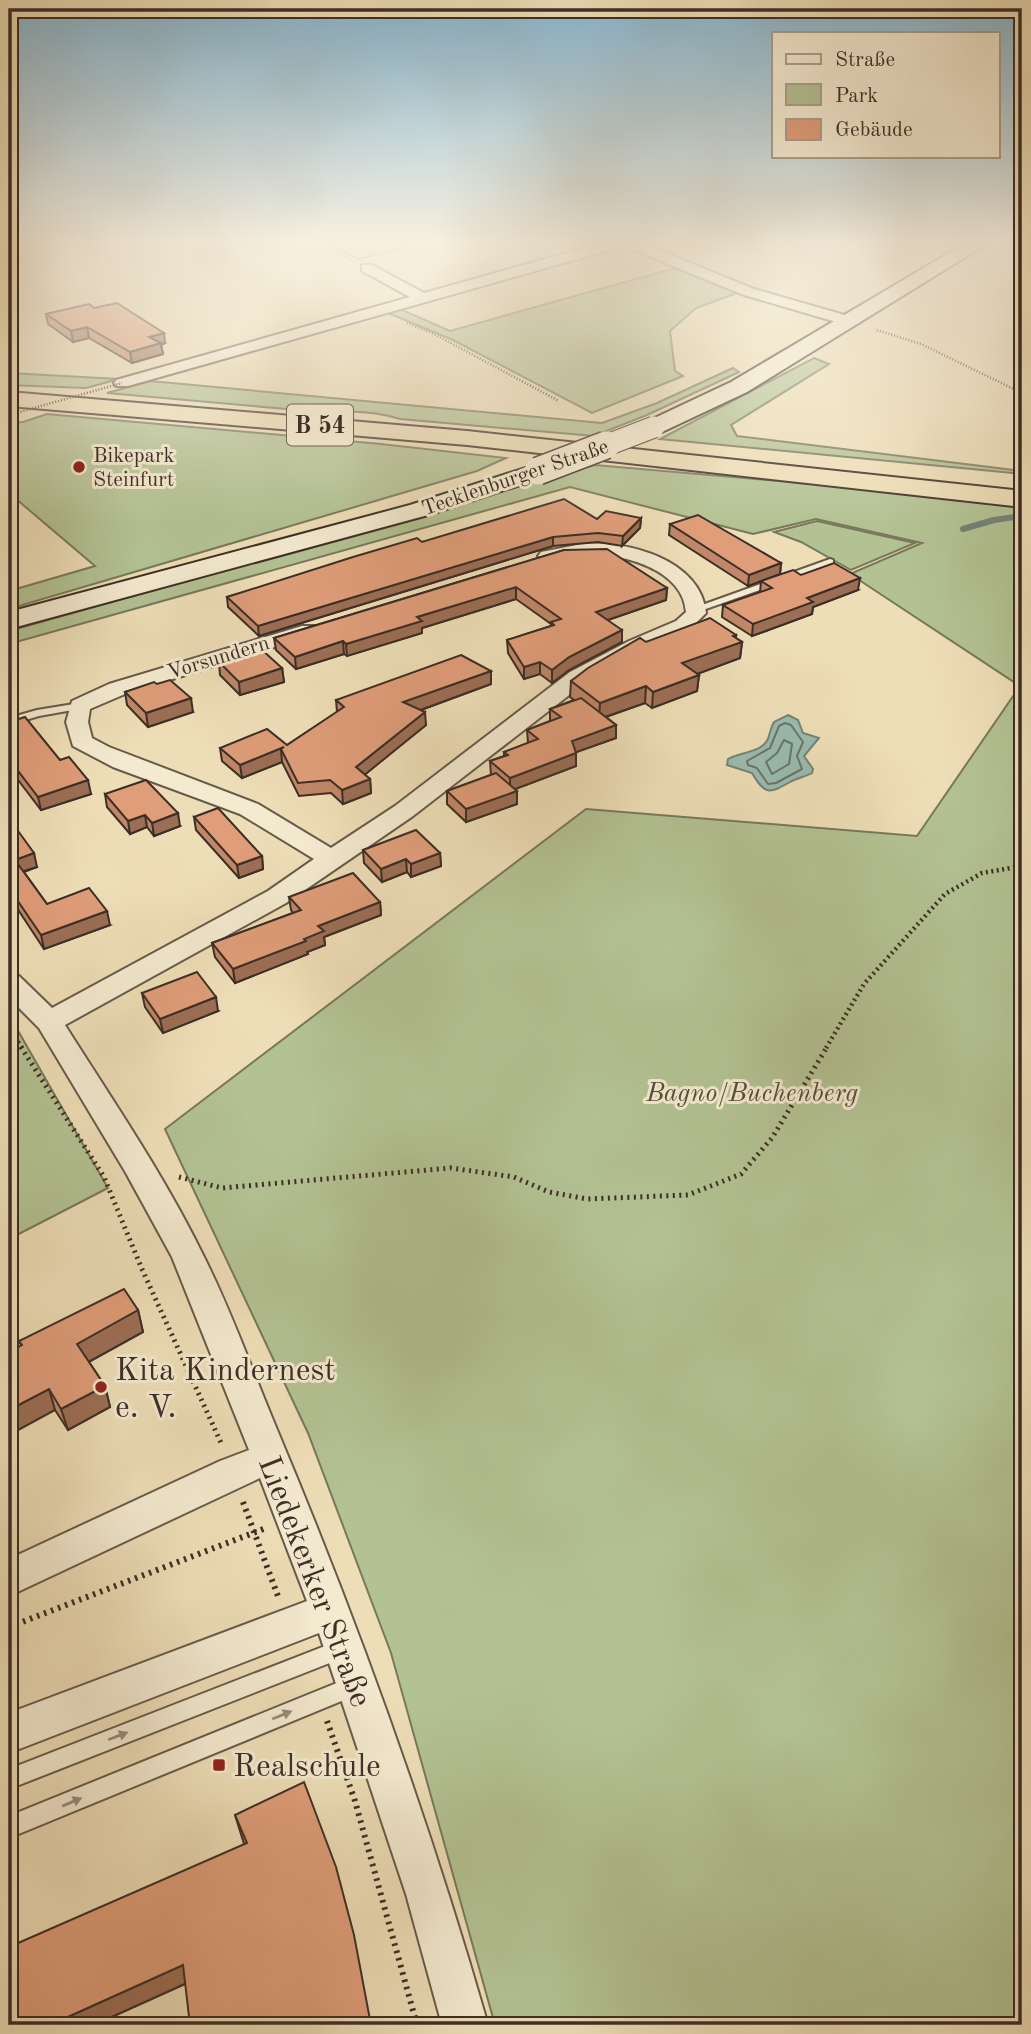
<svg xmlns="http://www.w3.org/2000/svg" width="1031" height="2034" viewBox="0 0 1031 2034" font-family="'Old Standard TT',serif">
<style>
.green{fill:#b3c293;stroke:#78785c;stroke-width:2}
.water{fill:#99bcaf;stroke:#748378;stroke-width:2}
.lines{fill:none;stroke-linecap:round;stroke-linejoin:round}
.shore{stroke:#6a756a;stroke-width:2}
.stream{stroke:#748378;stroke-width:6}
.service-casing{stroke:#685a4a;stroke-width:4}
.minor-casing{stroke:#685a4a;stroke-width:4}
.secondary-casing{stroke:#3c2e26;stroke-width:4}
.trunk-casing{stroke:#3c2e26;stroke-width:4}
.path-far3{stroke:#3c2e26;stroke-width:2.5;stroke-dasharray:1 2;stroke-linecap:butt}
.path-far2{stroke:#3c2e26;stroke-width:4.5;stroke-dasharray:2 3.5;stroke-linecap:butt}
.path-far1{stroke:#3c2e26;stroke-width:5;stroke-dasharray:2 4.5;stroke-linecap:butt}
.path{stroke:#3c2e26;stroke-width:6;stroke-dasharray:2.5 5;stroke-linecap:butt}
.service{fill:#f4ead0;fill-rule:evenodd}
.minor{fill:#f4ead0;fill-rule:evenodd}
.secondary{fill:#f4ead0;fill-rule:evenodd}
.trunk{fill:#eedeb7;fill-rule:evenodd}
.secondary-bridge-far1-casing{stroke:#3c2e26;stroke-width:23;stroke-linecap:butt}
.secondary-bridge-casing{stroke:#3c2e26;stroke-width:30;stroke-linecap:butt}
.path-bridge{stroke:#3c2e26;stroke-width:2.5;stroke-dasharray:1 2;stroke-linecap:butt}
.secondary-bridge-far1{stroke:#f4ead0;stroke-width:21}
.secondary-bridge{stroke:#f4ead0;stroke-width:27}
.wall{fill:#c08768;stroke:#3c2e26;stroke-width:2}
.shaded-wall{fill:#9c6e55;stroke:#3c2e26;stroke-width:2}
.building{fill:#df9d79;stroke:#3c2e26;stroke-width:2}
.oneway{fill:#988c7b}
.poi-dot{fill:#8f2418;stroke:#f4ead0;stroke-width:2.5}
.labels{text-anchor:middle;stroke-width:6;stroke-linejoin:round;paint-order:stroke}
.far-poi-label{font-size:21px;fill:#3c2e26;stroke:#f4ead0;text-anchor:start}
.far-street-label{font-size:21px;fill:#3c2e26;stroke:#f4ead0}
.shield{fill:#f4ead0;stroke:#736659;stroke-width:2}
.shield-label{font-size:24px;font-weight:bold;fill:#3c2e26}
.park-label{font-size:26px;font-style:italic;fill:#544c3c;stroke:#f4ead0}
.near-poi-label{font-size:32px;fill:#3c2e26;stroke:#f4ead0;text-anchor:start}
.near-street-label{font-size:32px;fill:#3c2e26;stroke:#f4ead0}
</style>
<rect width="100%" height="100%" fill="#eedeb7"/>
<filter id="stains"><feTurbulence type="fractalNoise" baseFrequency=".00286" numOctaves="4"/><feColorMatrix values="0 0 0 0 .2 0 0 0 0 .09 0 0 0 0 .02 0 0 0 .5 -.17"/></filter>
<radialGradient id="worn" r=".72"><stop offset=".6" stop-color="#630" stop-opacity="0"/><stop offset="1" stop-color="#630" stop-opacity=".3"/></radialGradient>
<g class="green">
<polygon points="320,240 433,240 359,259"/>
<polygon points="675,268 737,293 696,308 670,331 675,371 683,376 592,413 453,340 388,313 400,309 450,331"/>
<polygon points="814,358 829,364 731,425 737,436 1022,471 1022,474 660,439"/>
<path d="M 733,368 L 739,372 L 647,415 L 594,436 L 400,419 C 377,412 355,410 331,413 L 107,393 L 150,381 L 602,423 L 657,403 Z"/>
<polygon points="9,373 119,379 86,388 9,385"/>
<polygon points="47,414 381,444 506,458 477,471 9,609 9,591 95,566 9,493 9,423 23,422"/>
<polygon points="595,465 928,494 1022,506 1022,2025 495,2025 391,1653 308,1433 165,1129 586,809 917,836 1020,686 850,574 922,543 816,519 753,534 570,487 9,644 9,631"/>
<polygon points="817,521 915,543 851,570 801,542 774,532"/>
<polygon points="9,1022 17,1029 108,1188 9,1239"/>
</g>
<path class="water" d="M 788,715 L 798,720 L 803,733 L 819,738 L 804,756 L 813,769 L 812,773 C 805,777 797,778 790,782 C 769,794 765,795 752,773 L 727,765 L 728,759 C 740,752 761,753 768,739 C 770,733 771,727 774,722 Z"/>
<g class="lines">
<g class="shore">
<polygon points="785,723 791,725 803,742 797,756 802,769 776,783 768,784 757,768 748,765 747,761 770,748 779,726"/>
<polygon points="784,740 792,744 789,764 772,774 766,762 777,753"/>
</g>
<polyline class="stream" points="963,529 994,520 1022,516"/>
<g class="service-casing">
<g id="service">
<polygon points="830,559 833,560 833,564 700,611 691,609"/>
<polygon points="80,703 84,704 84,708 39,716 9,725 9,718 37,710"/>
<polygon points="343,1639 350,1641 353,1648 350,1655 9,1789 9,1769"/>
<polygon points="354,1676 361,1679 364,1686 361,1693 9,1838 9,1816"/>
</g>
</g>
<g class="minor-casing">
<g id="minor">
<polygon points="613,240 634,240 754,289 855,318 858,321 850,326 744,295 624,246 128,386 116,386 114,383 116,380 410,297 362,271 362,265 372,265 424,293"/>
<path d="M 582,544 C 628,540 701,560 706,613 L 690,629 L 643,649 L 586,682 L 413,816 L 286,903 L 65,1025 C 113,1101 164,1175 203,1255 C 232,1312 253,1373 278,1432 C 359,1625 430,1823 488,2025 L 442,2025 L 406,1894 L 319,1633 L 9,1753 L 9,1713 L 307,1601 L 260,1478 L 9,1596 L 9,1559 L 220,1461 L 249,1450 L 172,1257 L 126,1173 L 39,1028 L 9,998 L 9,973 L 19,976 L 52,1008 L 268,891 L 314,859 L 240,814 L 113,767 L 73,746 L 66,722 L 72,701 L 109,684 L 302,626 L 316,626 L 319,630 L 316,634 L 125,694 L 90,709 L 88,722 L 92,738 L 109,747 L 258,804 L 331,848 L 395,806 L 570,672 L 629,641 L 676,621 L 686,612 C 683,569 622,553 586,555 C 573,556 560,559 548,562 L 538,556 L 541,552 Z"/>
</g>
</g>
<g class="secondary-casing">
<g id="secondary">
<polygon points="971,240 993,240 747,392 662,432 646,432 642,427 646,422 731,382"/>
<polygon points="538,464 547,466 550,471 547,476 428,515 9,629 9,612 410,505"/>
</g>
</g>
<g class="trunk-casing">
<polygon id="trunk" points="9,392 467,431 1022,491 1022,507 467,445 9,406"/>
</g>
<g class="path-far3">
<polyline points="313,240 352,260"/>
<polyline points="407,323 434,334 559,401"/>
<polyline points="877,330 921,344 1022,393"/>
</g>
<g class="path-far2">
<polyline points="9,1028 22,1048"/>
<polyline points="826,1048 864,984 945,894 982,873 1022,866"/>
</g>
<g class="path-far1">
<polyline points="21,1047 104,1177 141,1267 222,1445"/>
<polyline points="179,1177 222,1188 451,1168 514,1177 549,1192 587,1199 688,1195 741,1174 772,1138 827,1047"/>
</g>
<g class="path">
<polyline points="243,1502 279,1599"/>
<polyline points="9,1627 266,1528"/>
<polyline points="327,1721 355,1801 417,2025"/>
</g>
<use href="#service" class="service"/>
<use href="#minor" class="minor"/>
<use href="#secondary" class="secondary"/>
<use href="#trunk" class="trunk"/>
<g class="secondary-bridge-far1-casing">
<polyline id="secondary-bridge-far1" points="602,447 654,427"/>
</g>
<g class="secondary-bridge-casing">
<polyline id="secondary-bridge" points="538,471 606,445"/>
</g>
<polyline class="path-bridge" points="9,415 122,383"/>
<use href="#secondary-bridge-far1" class="secondary-bridge-far1"/>
<use href="#secondary-bridge" class="secondary-bridge"/>
</g>
<g class="wall">
<polygon points="94,308 165,343 161,345 163,354 132,363 89,338 73,342 48,324 46,314"/>
<polygon points="641,518 640,528 622,546 598,542 553,546 259,636 228,607 227,597 422,542 597,519"/>
<polygon points="670,524 781,563 780,574 801,575 858,590 813,607 812,614 752,636 722,617 723,605 760,593 761,581 748,586 669,535"/>
<polygon points="564,550 667,588 666,600 608,620 622,642 569,670 552,683 540,674 524,679 508,653 507,640 551,626 551,624 516,599 422,628 422,633 347,656 344,654 296,669 276,650 274,638"/>
<polygon points="736,635 736,638 742,642 740,658 697,674 699,675 697,691 652,708 645,703 606,717 616,725 616,738 576,752 576,766 515,789 517,804 466,822 447,804 447,791 491,775 490,761 504,756 504,752 528,743 527,730 550,721 550,709 574,700 570,697 571,681 646,642"/>
<polygon points="219,662 282,668 284,682 240,695 220,675"/>
<polygon points="157,684 193,712 148,727 127,705 125,692"/>
<polygon points="491,684 421,710 426,725 364,775 370,779 371,793 343,804 331,793 299,796 282,762 242,778 222,761 220,748 287,745 337,712 336,700"/>
<polygon points="9,722 60,760 91,794 41,810 9,768"/>
<polygon points="105,794 180,826 154,836 147,827 130,834 107,807"/>
<polygon points="194,817 262,856 263,869 239,878 196,830"/>
<polygon points="9,826 37,867 24,872 47,904 110,925 44,949 9,896"/>
<polygon points="363,850 440,853 441,866 411,877 407,872 382,882 364,863"/>
<polygon points="289,897 380,902 381,915 324,937 325,945 307,952 308,954 235,983 215,957 212,943 293,913 291,910"/>
<polygon points="142,993 218,1011 163,1033 145,1007"/>
<polygon points="138,1310 143,1332 89,1362 105,1386 110,1407 68,1430 55,1410 19,1341"/>
<polygon points="235,1815 371,2025 185,1984 94,2025 9,2025 244,1844"/>
</g>
<g class="shaded-wall">
<polygon points="87,327 89,338 73,342 71,331"/>
<polygon points="164,333 165,343 161,345 163,354 132,363 130,352 149,337"/>
<polygon points="641,518 640,528 622,546 623,536"/>
<polygon points="553,537 553,546 259,636 258,626"/>
<polygon points="781,563 780,574 748,586 749,575"/>
<polygon points="860,578 858,590 813,607 812,614 752,636 753,624 807,598"/>
<polygon points="516,587 516,599 422,628 422,633 347,656 346,644 417,617"/>
<polygon points="667,588 666,600 596,624 596,612"/>
<polygon points="622,630 622,642 569,670 552,683 552,670 569,657"/>
<polygon points="736,635 735,644 742,642 740,658 681,680 682,663"/>
<polygon points="343,641 344,654 296,669 295,657"/>
<polygon points="540,662 540,674 524,679 524,667"/>
<polygon points="282,668 284,682 240,695 239,682"/>
<polygon points="491,671 491,684 404,716 403,702"/>
<polygon points="699,675 697,691 652,708 653,692"/>
<polygon points="646,686 645,703 599,719 600,703"/>
<polygon points="191,698 193,712 148,727 146,713"/>
<polygon points="425,712 426,725 357,781 356,767"/>
<polygon points="616,725 616,738 571,754 572,741"/>
<polygon points="284,747 281,749 282,762 242,778 240,765"/>
<polygon points="576,753 576,766 510,791 510,778"/>
<polygon points="370,779 371,793 343,804 342,790"/>
<polygon points="88,780 91,794 41,810 38,797"/>
<polygon points="517,791 517,804 466,822 466,809"/>
<polygon points="178,813 180,826 154,836 152,823"/>
<polygon points="145,815 147,827 130,834 128,821"/>
<polygon points="34,853 37,867 18,873 15,860"/>
<polygon points="440,853 441,866 411,877 411,864"/>
<polygon points="262,856 263,869 239,878 237,865"/>
<polygon points="406,859 407,872 382,882 381,869"/>
<polygon points="380,902 381,915 324,937 325,945 307,952 308,954 235,983 233,969 304,939 318,926"/>
<polygon points="107,911 110,925 44,949 41,935"/>
<polygon points="216,997 218,1011 163,1033 160,1019"/>
<polygon points="138,1310 143,1332 83,1365 77,1344"/>
<polygon points="105,1386 110,1407 68,1430 61,1409"/>
<polygon points="49,1389 55,1410 9,1435 9,1410"/>
<polygon points="183,1965 189,1982 94,2025 50,2025"/>
</g>
<g class="building">
<polygon points="117,303 164,333 149,337 161,343 130,352 87,327 71,331 46,314 89,304 94,308"/>
<polygon points="564,499 597,519 606,511 641,518 623,536 598,533 553,537 258,626 227,597 353,557 417,538 422,542"/>
<polygon points="698,515 781,563 749,575 670,524"/>
<polygon points="607,549 667,588 596,612 622,630 569,657 552,670 540,662 524,667 507,640 554,625 551,622 561,619 516,587 417,617 422,621 346,644 343,641 295,657 274,638 564,550"/>
<polygon points="834,563 860,578 807,598 813,602 753,624 723,605 772,588 761,581 793,570 801,575"/>
<polygon points="710,618 736,635 733,636 742,642 682,663 699,675 653,692 646,686 600,703 571,681 588,668 640,638 646,642"/>
<polygon points="261,649 282,668 239,682 219,662"/>
<polygon points="461,655 491,671 403,702 425,712 356,767 370,779 342,790 330,780 298,783 281,749 284,747 240,765 220,748 267,729 287,745 344,707 336,700"/>
<polygon points="170,680 191,698 146,713 125,692 154,682 157,684"/>
<polygon points="581,698 616,725 572,741 576,753 510,778 490,761 508,755 504,752 538,739 527,730 561,717 550,709"/>
<polygon points="25,717 60,760 69,757 88,780 38,797 9,759 9,722"/>
<polygon points="496,773 517,791 466,809 447,791"/>
<polygon points="146,780 178,813 152,823 145,815 128,821 105,794"/>
<polygon points="218,808 262,856 237,865 194,817"/>
<polygon points="13,824 34,853 15,860 47,904 89,888 107,911 41,935 9,888 9,826"/>
<polygon points="416,830 440,853 411,864 406,859 381,869 363,850"/>
<polygon points="353,873 380,902 318,926 324,931 304,939 306,941 233,969 212,943 301,910 289,897"/>
<polygon points="197,972 216,997 160,1019 142,993"/>
<polygon points="124,1289 138,1310 77,1344 105,1386 61,1409 49,1389 9,1410 9,1352 22,1345 19,1341"/>
<polygon points="304,1782 336,1867 354,1935 371,2025 190,2025 183,1965 50,2025 9,2025 9,1947 247,1843 235,1815"/>
</g>
<defs><path id="oneway-solid" d="M-6-.8H1V-3.2L6.5 0L1 3.2V.8H-6Z" transform="scale(1.75)"/></defs>
<g class="oneway">
<use href="#oneway-solid" transform="translate(282 1715) rotate(-22)"/>
<use href="#oneway-solid" transform="translate(118 1736) rotate(-21)"/>
<use href="#oneway-solid" transform="translate(72 1802) rotate(-23)"/>
</g>
<linearGradient id="sky" x2="0" y2="1"><stop stop-color="#88b7d1"/><stop offset="0.46" stop-color="#f7f0df"/><stop offset="1" stop-color="#f7f0df" stop-opacity="0"/></linearGradient>
<rect width="1031" height="525" fill="url(#sky)"/>
<g class="poi-dot">
<circle cx="79" cy="467" r="7"/>
<circle cx="101" cy="1387" r="7"/>
<rect x="212" y="1758" width="14" height="14" rx="3.5"/>
</g>
<g class="labels">
<g class="far-poi-label">
<text x="93" y="462">Bikepark<tspan x="93" dy="24">Steinfurt</tspan></text>
</g>
<g class="far-street-label">
<text transform="translate(515 477) rotate(-19)" y="7">Tecklenburger Straße</text>
<text transform="translate(218 657) rotate(-17)" y="7">Vorsundern</text>
</g>
<rect class="shield" x="287" y="404.5" width="66" height="41" rx="5"/>
<g class="shield-label">
<text x="320" y="433">B 54</text>
</g>
<g class="park-label">
<text x="752" y="1101">Bagno/Buchenberg</text>
</g>
<g class="near-poi-label">
<text x="115" y="1380">Kita Kindernest<tspan x="115" dy="37">e. V.</tspan></text>
<text x="233" y="1776">Realschule</text>
</g>
<g class="near-street-label">
<text transform="translate(316 1581) rotate(69)" y="11">Liedekerker Straße</text>
</g>
</g>
<rect width="1031" height="2034" fill="none" stroke="#eedeb7" stroke-width="35"/>
<rect x="10" y="10" width="1010" height="2013" fill="none" stroke="#3c2e26" stroke-width="3.5"/>
<rect x="18" y="18" width="996" height="1999" fill="none" stroke="#3c2e26" stroke-width="2"/>
<rect x="772" y="32" width="228" height="126" fill="#f4ead0" stroke="#aa9f8c" stroke-width="2"/>
<rect x="786" y="54" width="35" height="10" fill="#f4ead0" stroke="#aa9f8c" stroke-width="2"/>
<text x="835" y="66" font-size="21" fill="#3c2e26">Straße</text>
<rect x="786" y="84" width="35" height="21" fill="#b3c293" stroke="#aa9f8c" stroke-width="2"/>
<text x="835" y="102" font-size="21" fill="#3c2e26">Park</text>
<rect x="786" y="119" width="35" height="21" fill="#df9d79" stroke="#aa9f8c" stroke-width="2"/>
<text x="835" y="136" font-size="21" fill="#3c2e26">Gebäude</text>
<rect width="100%" height="100%" filter="url(#stains)"/>
<rect width="100%" height="100%" fill="url(#worn)"/>
</svg>
